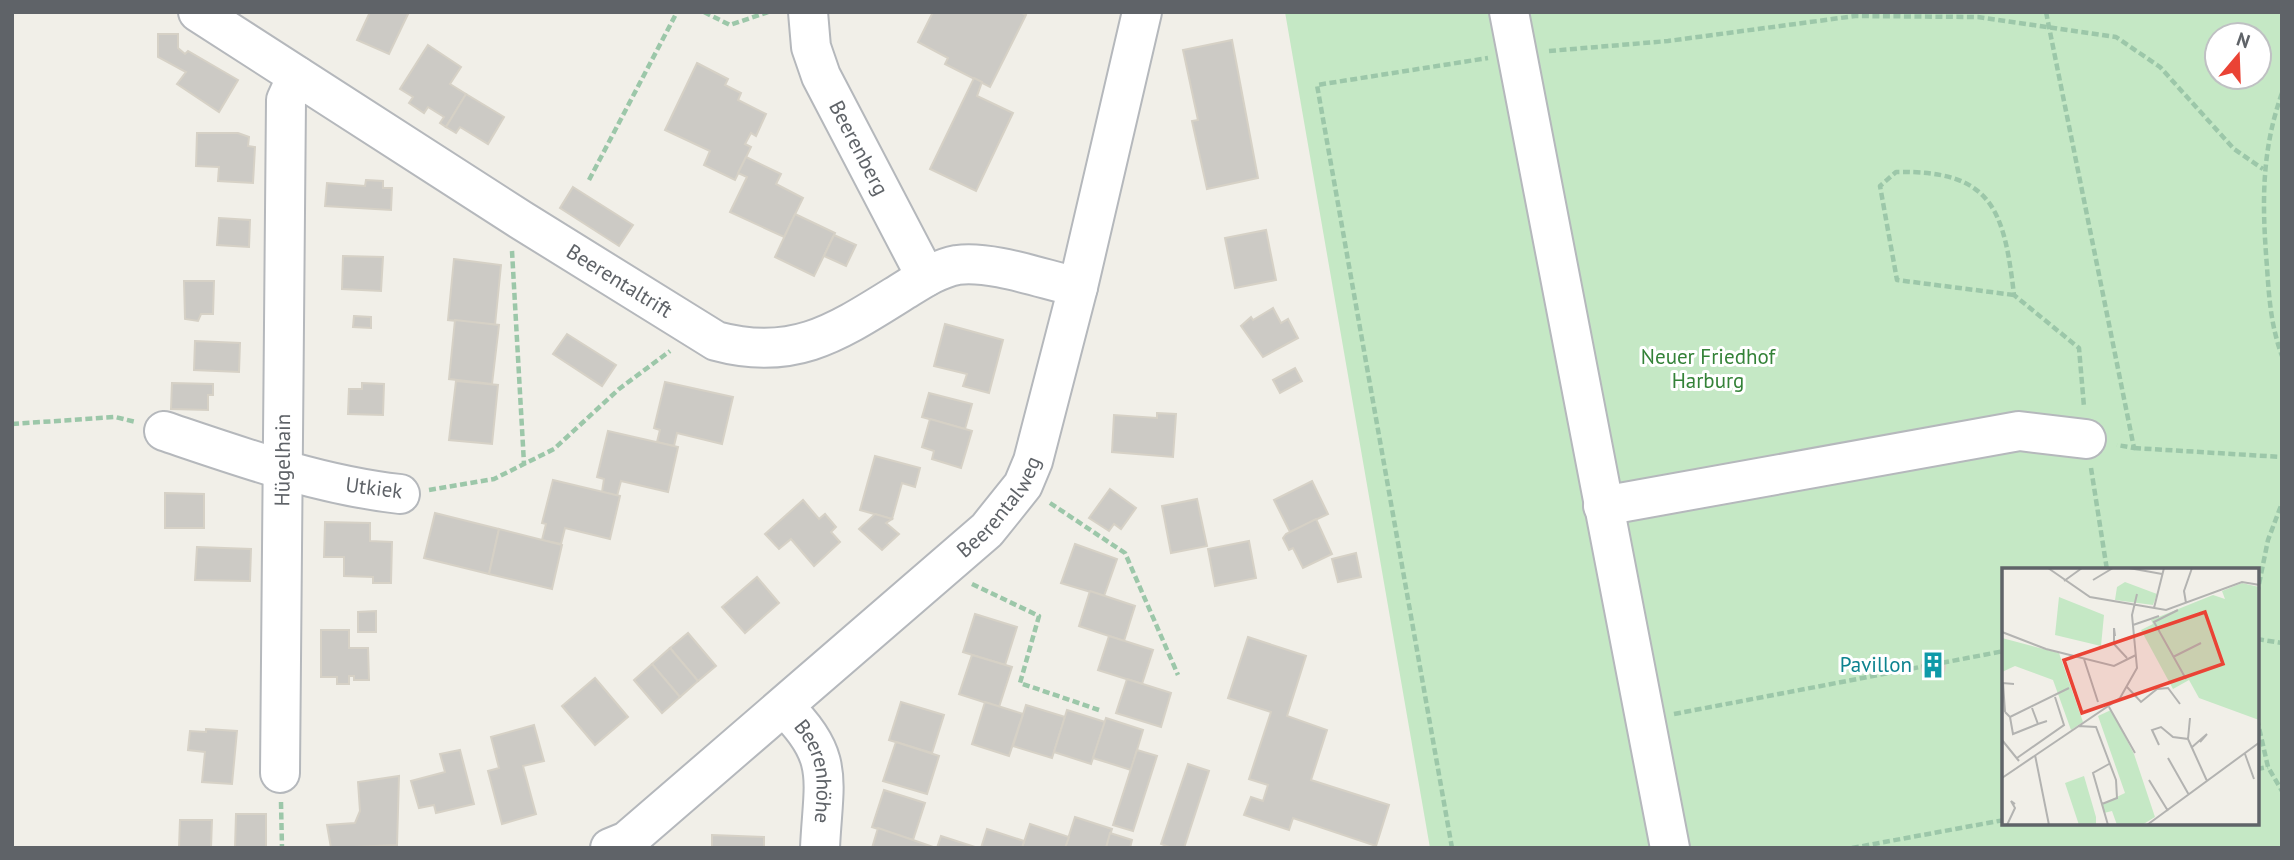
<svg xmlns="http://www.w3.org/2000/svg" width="2294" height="860" viewBox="0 0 2294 860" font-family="'PT Sans',sans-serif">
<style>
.green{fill:#c5e8c5;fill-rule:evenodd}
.building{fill:#cccac5;stroke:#d6d1c6;stroke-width:2}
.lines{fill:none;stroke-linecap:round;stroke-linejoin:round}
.minor-casing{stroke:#b5b8bc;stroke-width:42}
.path{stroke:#9cc7a9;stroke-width:4.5;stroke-dasharray:7 3.5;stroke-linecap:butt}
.minor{stroke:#fff;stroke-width:38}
.labels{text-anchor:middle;stroke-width:6;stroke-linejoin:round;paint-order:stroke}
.street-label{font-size:21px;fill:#5f6368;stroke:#fff}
.park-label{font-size:21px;fill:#348238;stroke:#fff}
.culture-label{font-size:21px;fill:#0d838f;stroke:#fff;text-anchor:end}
.inset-road{fill:none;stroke:#b3b3b1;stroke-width:2}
.view{fill:#ea4335;fill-opacity:0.15;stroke:#ea4335;stroke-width:3.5}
.inset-edge{fill:none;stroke:#5f6368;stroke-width:3.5}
</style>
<rect width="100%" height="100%" fill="#f1efe8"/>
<path class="green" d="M 1285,12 L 2282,12 L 2282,848 L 1430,848 ZM 2217,35 L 2259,35 L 2259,77 L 2217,77 ZM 2004,570 L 2257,570 L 2257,823 L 2004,823 Z"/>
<g class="building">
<polygon points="370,12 409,12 389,54 357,40"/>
<polygon points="933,12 1020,12 1026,15 990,87 945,64 948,58 918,42"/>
<polygon points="158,34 178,34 178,48 185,54 188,51 238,80 219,112 177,84 186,72 158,57"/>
<polygon points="1232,40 1258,178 1207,189 1192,121 1198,120 1183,50"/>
<polygon points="428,45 461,67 450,84 466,94 446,127 440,123 444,117 428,107 424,113 409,103 413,97 400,89"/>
<polygon points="697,63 728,79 725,85 741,93 738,100 766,114 756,136 751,133 745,144 751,147 735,180 704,165 710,151 665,130"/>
<polygon points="974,78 982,82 977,96 1013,113 976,191 930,169"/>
<polygon points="466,94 504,117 488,144 460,127 456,133 446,127"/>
<polygon points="197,133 238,133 249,137 248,146 255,147 253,183 218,181 219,167 196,166"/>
<polygon points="746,157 781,174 776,184 803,198 784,237 730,212 747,177 738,173"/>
<polygon points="366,180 383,181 383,188 392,188 391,210 325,206 327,183 365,186"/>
<polygon points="573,187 633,225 619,246 560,208"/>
<polygon points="795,214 835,233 814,276 775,257"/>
<polygon points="219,218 250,220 249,247 217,245"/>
<polygon points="1266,230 1276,280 1235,288 1225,238"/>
<polygon points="834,235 856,245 846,266 824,256"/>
<polygon points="343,256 383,257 381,291 342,289"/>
<polygon points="454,259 501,265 495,325 448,320"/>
<polygon points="184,281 214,281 213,314 201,314 198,321 185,319"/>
<polygon points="1273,308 1281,323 1288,319 1298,338 1263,357 1241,326 1251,317 1253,320"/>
<polygon points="354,316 371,317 371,328 353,327"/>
<polygon points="455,320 499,325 492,384 449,379"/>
<polygon points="945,324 1003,340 989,393 963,386 967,374 934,366"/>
<polygon points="567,334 616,365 602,386 553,354"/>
<polygon points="195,341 240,343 239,372 194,370"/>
<polygon points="1295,368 1302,381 1280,393 1273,380"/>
<polygon points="456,381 498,385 492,444 449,440"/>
<polygon points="665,382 733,397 722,444 677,433 674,446 657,442 660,430 654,428"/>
<polygon points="172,383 213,384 213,395 208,395 208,410 171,409"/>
<polygon points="362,383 384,384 383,415 348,414 349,389 362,389"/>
<polygon points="929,393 972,404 965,429 922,417"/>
<polygon points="1157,413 1176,414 1173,457 1112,452 1114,415 1157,418"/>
<polygon points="930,419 972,431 961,468 932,459 934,451 922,447"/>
<polygon points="608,431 678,447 668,492 621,481 617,496 602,492 604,479 597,477"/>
<polygon points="875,456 920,468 915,487 902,483 892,519 860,510"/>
<polygon points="553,480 620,496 610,539 565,528 561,544 542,540 546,524 542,523"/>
<polygon points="1312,481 1328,514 1290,532 1274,500"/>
<polygon points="1110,489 1136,508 1121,529 1114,524 1109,531 1089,518"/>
<polygon points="165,493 204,494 204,528 165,528"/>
<polygon points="1197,499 1207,546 1171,553 1162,506"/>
<polygon points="803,500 819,519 825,514 836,527 831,532 840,542 814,566 791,539 779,549 765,534"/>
<polygon points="435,513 499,529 489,574 424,558"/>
<polygon points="875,514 892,519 886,523 899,534 882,550 859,529"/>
<polygon points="1316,519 1332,554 1303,568 1293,548 1289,550 1283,538 1286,534"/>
<polygon points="325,522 370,523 370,541 392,542 391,583 373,583 373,577 344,576 344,557 324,557"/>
<polygon points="499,529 562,545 552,589 489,574"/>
<polygon points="1249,541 1256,578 1215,586 1208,549"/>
<polygon points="1075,544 1117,559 1104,596 1061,583"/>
<polygon points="197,547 251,549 250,581 195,580"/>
<polygon points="1356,553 1361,577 1338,582 1332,559"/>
<polygon points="757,577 779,603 745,633 722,607"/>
<polygon points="1090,591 1135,606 1124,641 1079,626"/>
<polygon points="376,611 376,632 358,632 358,612"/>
<polygon points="975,614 1017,627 1005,665 963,652"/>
<polygon points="321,630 349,630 349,648 368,648 369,680 354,680 354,676 349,676 349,684 337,684 337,677 321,677"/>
<polygon points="688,633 716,666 698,681 670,648"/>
<polygon points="1109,636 1153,650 1142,684 1098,670"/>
<polygon points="1248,637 1306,656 1287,716 1327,730 1311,780 1389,805 1376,846 1293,818 1289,830 1244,815 1251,797 1263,801 1268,785 1249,779 1271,712 1228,698"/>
<polygon points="670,648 698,681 680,697 652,664"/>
<circle cx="1933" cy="666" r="12"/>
<polygon points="972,655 1012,667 999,707 959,694"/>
<polygon points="652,664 680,697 662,713 634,680"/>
<polygon points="595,678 628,717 595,745 562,706"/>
<polygon points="1127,679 1171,693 1161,727 1116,713"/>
<polygon points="901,702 944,715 932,753 889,740"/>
<polygon points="985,702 1023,714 1009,756 972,744"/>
<polygon points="1026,705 1065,717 1052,758 1013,746"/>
<polygon points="1067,710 1105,722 1091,764 1054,752"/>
<polygon points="1106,718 1143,730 1131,770 1093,758"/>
<polygon points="534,725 544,761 523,766 536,814 502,824 488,771 499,768 491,737"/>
<polygon points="206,729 237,731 232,784 202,782 205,752 188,750 190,731 206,732"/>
<polygon points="896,742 939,756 927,794 883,781"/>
<polygon points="460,750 474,804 436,813 434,805 419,808 411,781 445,772 440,754"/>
<polygon points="1137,750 1157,756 1133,831 1113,825"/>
<polygon points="1188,764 1209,771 1184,848 1172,848 1161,844"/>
<polygon points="399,776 397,845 331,848 327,825 355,823 360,811 358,782"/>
<polygon points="884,790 925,803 913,840 872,827"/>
<polygon points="236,814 266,814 266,848 235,848"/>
<polygon points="1075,817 1112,829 1106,848 1065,848"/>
<polygon points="180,820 212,820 211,848 179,848"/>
<polygon points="1030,824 1069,837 1065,848 1022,848"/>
<polygon points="878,828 913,840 936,848 872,848"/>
<polygon points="987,829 1024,841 1022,848 981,848"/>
<polygon points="1110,833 1132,840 1130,848 1106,848"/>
<polygon points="712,835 764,837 764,848 712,848"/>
<polygon points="941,836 978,848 937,848"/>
</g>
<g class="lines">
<g class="minor-casing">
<g id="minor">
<path id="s1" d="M 198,12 L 521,220 L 716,341 C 793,362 836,333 900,293 C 918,282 936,269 957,265 C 991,260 1045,280 1078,287"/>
<path id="s2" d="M 808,12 L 811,47 L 821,76 L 926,277"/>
<polyline points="1509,12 1670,848"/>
<path d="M 164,431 C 241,457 319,485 400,494"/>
<polyline points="1603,506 2019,431 2086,439"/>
<path id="s3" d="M 784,707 C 836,757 823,781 820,848"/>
<path id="s4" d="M 280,773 L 286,100 L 297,76"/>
<path id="s5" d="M 610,848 L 627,841 L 987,530 L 1023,485 L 1033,461 L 1078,287 L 1142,12"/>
</g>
</g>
<g class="path">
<polyline points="704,12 730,25 768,12"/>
<polyline points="2046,12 2134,448 2117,445"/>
<polyline points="1549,51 1668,41 1855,16 1978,17 2116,37 2160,67 2234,149 2263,169"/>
<path d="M 2282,93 C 2261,152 2262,205 2267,267 C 2269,298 2271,326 2282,356"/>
<polyline points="589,180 677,12"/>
<polyline points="512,251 524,464"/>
<path d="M 2014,295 L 1897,280 L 1880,186 L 1896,172 C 1992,170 2004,209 2014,295 L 2079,348 L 2084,407"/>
<polyline points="12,424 115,417 136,422"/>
<polyline points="2134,448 2282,457"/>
<polyline points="2091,468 2107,570"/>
<polyline points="429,490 494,479 554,449 619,389 670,351"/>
<polyline points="1050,503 1125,553 1178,675"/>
<polyline points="972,584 1039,616 1020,683 1099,710"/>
<polyline points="2257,594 2268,540 2282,503"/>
<polyline points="2257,639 2282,643"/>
<polyline points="1674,714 2004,651"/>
<polyline points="2257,719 2268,767 2282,791"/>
<polyline points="2257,769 2268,767"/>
<polyline points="281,802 282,848"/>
<polyline points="1452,848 1317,85 1488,58"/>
<polyline points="1852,848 2004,820"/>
</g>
<use href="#minor" class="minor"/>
</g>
<defs>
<g id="building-bare" transform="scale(2.1)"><path d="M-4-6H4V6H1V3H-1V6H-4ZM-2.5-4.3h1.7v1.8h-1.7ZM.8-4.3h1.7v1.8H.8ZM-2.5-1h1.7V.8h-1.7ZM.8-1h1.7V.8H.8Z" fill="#0f9aa8" stroke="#fff" stroke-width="2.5" paint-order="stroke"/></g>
</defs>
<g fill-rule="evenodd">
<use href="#building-bare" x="1933" y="665"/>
</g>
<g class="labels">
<g class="street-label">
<text dy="7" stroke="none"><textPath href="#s2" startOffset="147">Beerenberg</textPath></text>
<text dy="7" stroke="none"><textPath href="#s1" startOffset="500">Beerentaltrift</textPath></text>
<text dy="7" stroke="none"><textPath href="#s4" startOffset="313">Hügelhain</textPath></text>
<text transform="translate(374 488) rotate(7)" y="7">Utkiek</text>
<text dy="7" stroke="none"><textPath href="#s5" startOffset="520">Beerentalweg</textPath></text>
<text dy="7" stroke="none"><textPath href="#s3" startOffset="75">Beerenhöhe</textPath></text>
</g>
<g class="park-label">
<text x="1708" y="364">Neuer Friedhof<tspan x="1708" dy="24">Harburg</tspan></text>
</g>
<g class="culture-label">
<text x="1912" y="672">Pavillon</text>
</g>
</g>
<g transform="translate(2002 568)">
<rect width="257" height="257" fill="#f1efe8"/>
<path d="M 123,14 L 155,26 L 151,37 L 113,32 L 115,19 ZM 240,15 L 257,19 L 257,152 L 197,130 L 187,112 L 171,121 L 139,62 L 151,56 L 149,52 L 211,27 L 223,31 L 220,23 ZM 57,29 L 102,47 L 99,78 L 53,67 ZM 0,70 L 57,85 L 81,154 L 69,162 L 51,112 L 13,98 L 0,104 ZM 109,142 L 132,186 L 153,249 L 140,257 L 115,257 L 110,243 L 102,245 L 100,236 L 123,225 L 96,148 ZM 82,208 L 94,249 L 94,257 L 77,257 L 63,215 Z" fill="#c5e8c5"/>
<path class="inset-road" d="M 46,0 L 88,29 L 164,42 L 240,14 L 258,17M 127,0 L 160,6M 91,12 L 111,0M 62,13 L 80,0M 184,35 L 182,23 L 190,0M 152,40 L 162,0M 176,42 L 152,54 L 184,111M 131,57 L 157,48M 0,64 L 44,81 L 112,98 L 134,87M 113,68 L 112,60 L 112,76 L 125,90M 171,89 L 199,75M 82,91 L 96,134M 125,119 L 139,134 L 155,121 L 166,120 L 178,136M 107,139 L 133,185M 30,140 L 36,156 L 45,153M 3,144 L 8,149 L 67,120M 3,144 L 1,115 L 12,116M 8,149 L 11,166 L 36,156M 76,158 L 94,159 L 114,212 L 115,230 L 100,236M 186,171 L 188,150M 0,172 L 17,193M 157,177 L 150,162 L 159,159 L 171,169 L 186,171 L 205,213M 189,180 L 205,166 L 198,174M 243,186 L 252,211M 33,187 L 47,257M 15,190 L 62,157 L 53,129M 166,190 L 187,227M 0,210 L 118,130 L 135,100 L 130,47 L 135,26M 147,212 L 166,243M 5,257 L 13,240 L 9,233 L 13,236M 106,257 L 91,205 L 107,196M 145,257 L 258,174"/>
<path class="view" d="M 203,44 L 221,96 L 80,145 L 62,92 Z"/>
<rect width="257" height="257" class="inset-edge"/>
</g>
<rect width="2294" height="860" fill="none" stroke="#5f6368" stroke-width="28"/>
<g transform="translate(2238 56) rotate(19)"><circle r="33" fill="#ffffff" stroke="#bfc1c3" stroke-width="2"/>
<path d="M0-5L12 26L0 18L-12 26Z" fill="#ea4335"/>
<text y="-10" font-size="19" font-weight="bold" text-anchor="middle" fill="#5f6368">N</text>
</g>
</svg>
